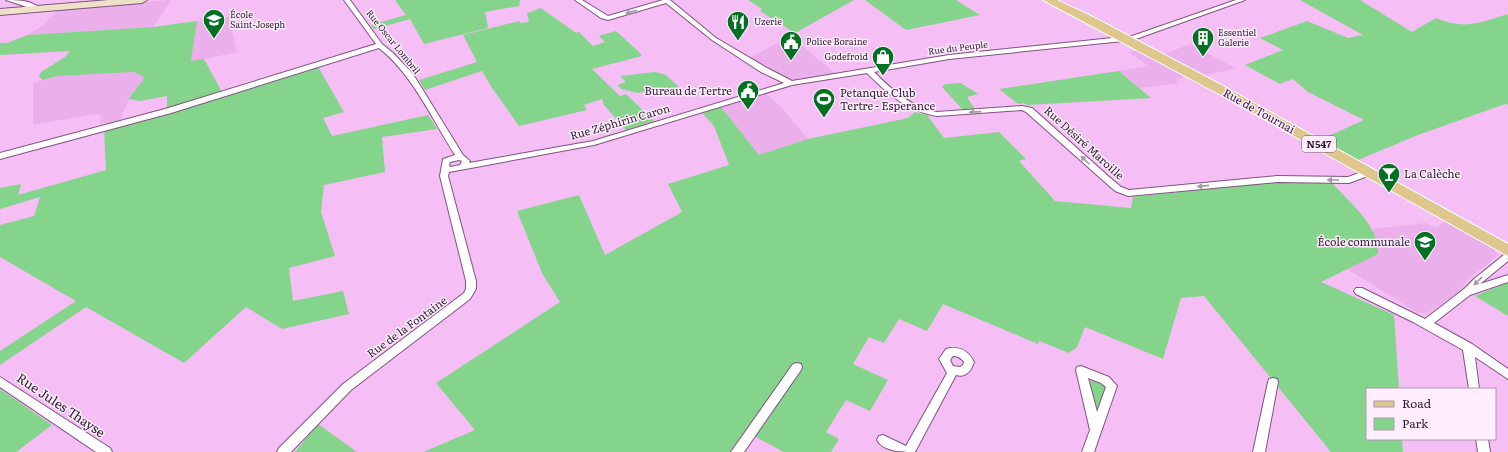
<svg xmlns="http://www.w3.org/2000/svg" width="1508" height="452" viewBox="0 0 1508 452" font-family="Literata,serif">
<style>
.built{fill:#ebafeb}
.green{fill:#85d48b}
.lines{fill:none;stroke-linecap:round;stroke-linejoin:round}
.minor-casing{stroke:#825283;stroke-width:2}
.secondary-casing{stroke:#825283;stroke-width:2}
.primary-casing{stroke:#fff;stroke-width:2}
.minor{fill:#fff;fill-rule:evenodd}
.secondary{fill:#eee2c6;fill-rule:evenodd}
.primary{fill:#dec68c;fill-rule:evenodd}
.oneway{fill:#a299a2}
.labels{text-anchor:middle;stroke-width:3;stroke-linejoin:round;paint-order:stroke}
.far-poi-label{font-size:9px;fill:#301c31;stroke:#fef;text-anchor:start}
.far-street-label{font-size:9px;fill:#301c31;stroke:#fef}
.shield{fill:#fef;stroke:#6e5b6f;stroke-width:1}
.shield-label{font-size:10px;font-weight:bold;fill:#301c31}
.poi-label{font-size:11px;fill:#301c31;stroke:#fef;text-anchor:end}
.street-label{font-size:11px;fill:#301c31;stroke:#fef}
.near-street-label{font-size:13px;fill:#301c31;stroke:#fef}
</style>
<rect width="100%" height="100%" fill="#f5bef5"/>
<g class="built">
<polygon points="171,0 153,27 27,35 41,27 59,9"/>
<polygon points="229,17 237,52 191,62 197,21"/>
<polygon points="790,36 829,68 836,74 792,82 748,59"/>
<polygon points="1190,44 1235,68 1201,77 1162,55"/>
<polygon points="1140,50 1188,76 1176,80 1179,83 1140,88 1119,71 1148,66 1129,52"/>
<polygon points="134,72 144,76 142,84 132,92 120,120 100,124 101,116 95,114 33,125 33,83 58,76"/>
<polygon points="766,93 782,108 808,139 759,155 721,107"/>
<polygon points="1445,221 1493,248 1498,255 1466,281 1461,290 1428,313 1418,313 1347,269 1378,254 1372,229 1426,223 1436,228"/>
</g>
<g class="green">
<polygon points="395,0 520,0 519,6 485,12 488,28 424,44 410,19 374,29 371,25 406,15"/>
<polygon points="748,0 854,0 795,33 760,11 762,9"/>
<polygon points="865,0 956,0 980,15 906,30"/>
<path d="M 1300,0 L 1360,0 L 1412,32 L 1436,18 C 1465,30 1479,23 1508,14 L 1508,105 L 1505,104 L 1418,135 L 1358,160 L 1322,139 L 1364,120 L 1308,92 L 1293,79 L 1280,84 L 1245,65 L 1283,50 L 1260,38 L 1307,21 L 1348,38 L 1363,35 Z"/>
<polygon points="541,8 576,33 579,32 593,46 605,42 599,36 616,31 639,52 642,56 592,69 620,96 626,94 654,121 626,130 604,105 602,99 584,105 587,110 519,126 492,88 482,71 425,90 419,80 477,62 463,35 519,21 520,23 529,22 527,13"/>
<path d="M 197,21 L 191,61 L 204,59 L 222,92 L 167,109 L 167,96 L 140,101 L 129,99 C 133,90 141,86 144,77 L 134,72 L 58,76 L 42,80 L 39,76 L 41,72 L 65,57 L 70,51 L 0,55 L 0,43 L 7,43 L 27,35 L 153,27 Z"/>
<polygon points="317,65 344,112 323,118 332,136 428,115 437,129 382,137 385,172 324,185 321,212 335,256 289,268 293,301 343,291 349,314 282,329 246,307 184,363 86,307 0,365 0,351 76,301 0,257 0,225 34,216 40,197 0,209 0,188 21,184 18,195 106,170 104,129"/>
<polygon points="1119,71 1151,98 1027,105 1024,103 1018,104 999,89"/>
<polygon points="655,72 666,75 680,88 671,90 659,88 638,93 621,89 617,85 626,82 620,76"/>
<polygon points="961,83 978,94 967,97 975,109 964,111 942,87 945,84"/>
<path d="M 721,107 L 759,155 L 808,139 L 908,118 L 915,112 L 927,115 L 944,138 L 999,132 L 1026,159 L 1019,161 L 1055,201 L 1131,208 L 1133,197 L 1281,181 L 1332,183 C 1350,203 1379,225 1378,254 L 1321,282 L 1394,315 L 1399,389 L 1367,389 L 1367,439 L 1402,439 L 1403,452 L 1331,452 L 1204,296 L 1181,298 L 1163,359 L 1085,327 L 1077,347 L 1069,353 L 1039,341 L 1038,344 L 943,304 L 927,331 L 899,319 L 884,343 L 869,337 L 853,364 L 888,380 L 870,411 L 846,400 L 826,432 L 839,439 L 831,452 L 784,452 L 745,431 L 730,452 L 423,452 L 475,430 L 436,383 L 560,302 L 542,273 L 517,211 L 579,195 L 605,255 L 682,212 L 668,184 L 729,165 L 714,126 L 702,113 Z"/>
<polygon points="1508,282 1508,316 1475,296"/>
<polygon points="1090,381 1099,381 1105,385 1105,389 1097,412 1089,386"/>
<polygon points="0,389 52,425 16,452 0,452"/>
<polygon points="318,424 357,452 295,452"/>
</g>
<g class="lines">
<g class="minor-casing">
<g id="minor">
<path d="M 6,0 C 17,0 31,0 39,8 L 36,10 Z"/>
<path d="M 344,0 L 350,0 L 382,44 L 393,53 L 413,74 L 463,155 L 470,161 L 469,163 L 593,141 L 784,83 L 761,72 L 712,40 L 666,3 L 608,20 L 601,18 L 575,0 L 582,0 L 608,16 L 663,0 L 670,0 L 716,38 L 767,68 L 792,81 L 949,55 L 1132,36 L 1236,0 L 1245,0 L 1133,40 L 949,59 L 874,72 C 892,90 911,107 937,112 L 1022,106 L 1032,108 L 1108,176 L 1121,187 L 1129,190 L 1277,176 L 1348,177 L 1370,169 L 1374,172 L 1373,174 L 1349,183 L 1277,182 L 1128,196 L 1115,191 L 1026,112 L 1022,110 L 937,116 C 907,111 888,94 867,73 L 792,85 L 594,145 L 449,172 L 448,176 L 476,281 L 476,289 L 470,299 L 351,390 L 291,452 L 277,452 L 279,448 L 343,384 L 464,293 L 466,289 L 466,281 L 440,176 L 443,159 L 455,155 C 432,119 413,75 379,48 L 171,113 L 0,159 L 0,153 L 165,109 L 376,44 ZM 459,160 L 462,161 L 460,165 L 451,167 L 449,166 L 450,162 Z"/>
<polygon points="1508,253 1508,261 1480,284 1508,275 1508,282 1470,295 1434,323 1472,344 1508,369 1508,379 1475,357 1479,389 1469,389 1463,350 1413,322 1356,294 1354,291 1356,288 1362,288 1425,319 1464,289 1474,279 1505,254"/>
<path d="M 950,348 C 962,347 969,352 974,362 C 971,371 966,378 956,375 L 915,452 C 904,452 883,452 877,440 L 879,436 L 883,435 L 906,446 L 947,373 L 939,359 L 946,349 ZM 953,356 C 958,356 961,358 964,362 L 963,365 L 960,367 L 953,366 L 950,360 Z"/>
<polygon points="797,363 801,364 802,367 801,370 744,452 731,452 793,364"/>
<path d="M 1081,366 L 1109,377 L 1117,386 L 1094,452 L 1082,452 L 1090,430 L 1076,370 L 1077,367 ZM 1088,378 L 1101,383 L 1106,387 L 1097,412 Z"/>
<polygon points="0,377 110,448 112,452 96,452 0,387"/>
<polygon points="1273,378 1277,379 1278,382 1265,452 1253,452 1268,382 1269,379"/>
<polygon points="1476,439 1488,439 1490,452 1478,452"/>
</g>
</g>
<g class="secondary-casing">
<polygon id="secondary" points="109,0 147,0 142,3 0,15 0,9"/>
</g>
<g class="primary-casing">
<polygon id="primary" points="1043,0 1057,0 1095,18 1225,87 1508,244 1508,256 1217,93"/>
</g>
<use href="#minor" class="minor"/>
<use href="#secondary" class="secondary"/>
<use href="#primary" class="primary"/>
</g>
<defs><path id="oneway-solid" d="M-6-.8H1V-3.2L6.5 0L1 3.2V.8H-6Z"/></defs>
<g class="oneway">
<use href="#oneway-solid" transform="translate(631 12) rotate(164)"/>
<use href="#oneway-solid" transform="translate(975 112) rotate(176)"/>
<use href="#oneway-solid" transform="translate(1085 160) rotate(-137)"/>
<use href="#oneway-solid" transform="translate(1333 180) rotate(-180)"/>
<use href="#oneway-solid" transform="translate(1203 186) rotate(174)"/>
<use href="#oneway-solid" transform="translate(1478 281) rotate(136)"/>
</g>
<defs>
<g id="school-pin" transform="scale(1.15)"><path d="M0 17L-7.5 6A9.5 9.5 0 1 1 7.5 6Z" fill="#007021" stroke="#fef"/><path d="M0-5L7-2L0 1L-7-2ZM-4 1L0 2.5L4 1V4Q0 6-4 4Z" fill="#fff"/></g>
<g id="restaurant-pin" transform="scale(1.15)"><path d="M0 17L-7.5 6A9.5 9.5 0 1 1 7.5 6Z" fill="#007021" stroke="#fef"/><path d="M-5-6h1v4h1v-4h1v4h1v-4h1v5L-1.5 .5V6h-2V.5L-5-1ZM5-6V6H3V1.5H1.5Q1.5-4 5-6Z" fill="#fff"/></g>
<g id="building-pin" transform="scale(1.15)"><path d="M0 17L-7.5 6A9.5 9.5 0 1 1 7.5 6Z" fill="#007021" stroke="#fef"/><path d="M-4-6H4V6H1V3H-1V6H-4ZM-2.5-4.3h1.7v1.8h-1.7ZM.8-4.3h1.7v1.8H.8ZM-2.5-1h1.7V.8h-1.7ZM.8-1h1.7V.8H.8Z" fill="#fff"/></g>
<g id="civic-pin" transform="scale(1.15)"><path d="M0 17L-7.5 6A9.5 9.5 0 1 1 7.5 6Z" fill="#007021" stroke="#fef"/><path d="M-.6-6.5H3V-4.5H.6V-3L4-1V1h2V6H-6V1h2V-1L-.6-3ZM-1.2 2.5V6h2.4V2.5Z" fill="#fff"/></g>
<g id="shop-pin" transform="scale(1.15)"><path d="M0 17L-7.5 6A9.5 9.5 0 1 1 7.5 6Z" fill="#007021" stroke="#fef"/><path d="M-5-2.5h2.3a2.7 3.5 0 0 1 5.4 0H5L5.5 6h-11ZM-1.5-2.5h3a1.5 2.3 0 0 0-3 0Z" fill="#fff"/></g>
<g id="stadium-pin" transform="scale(1.15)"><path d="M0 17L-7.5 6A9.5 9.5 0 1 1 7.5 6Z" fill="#007021" stroke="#fef"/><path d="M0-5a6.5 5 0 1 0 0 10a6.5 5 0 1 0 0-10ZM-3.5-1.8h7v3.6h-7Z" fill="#fff"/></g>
<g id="bar-pin" transform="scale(1.15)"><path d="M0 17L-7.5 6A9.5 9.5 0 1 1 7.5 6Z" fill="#007021" stroke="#fef"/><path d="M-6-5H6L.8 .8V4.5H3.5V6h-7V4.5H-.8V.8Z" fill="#fff"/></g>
</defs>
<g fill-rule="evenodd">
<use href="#school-pin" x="214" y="20"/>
<use href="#restaurant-pin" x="738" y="22"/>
<use href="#building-pin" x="1203" y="38"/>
<use href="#civic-pin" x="791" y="42"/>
<use href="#shop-pin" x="883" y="57"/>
<use href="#civic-pin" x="748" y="91"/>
<use href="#stadium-pin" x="824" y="99"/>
<use href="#bar-pin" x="1389" y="174"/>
<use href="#school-pin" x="1425" y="242"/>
</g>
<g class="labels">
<g class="far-poi-label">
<text x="230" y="18">École<tspan x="230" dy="10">Saint-Joseph</tspan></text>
<text x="754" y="25">Uzerie</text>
<text x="1218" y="36">Essentiel<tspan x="1218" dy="10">Galerie</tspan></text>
<text x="806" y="45">Police Boraine</text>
<text x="868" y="60" text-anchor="end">Godefroid</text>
</g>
<g class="far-street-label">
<text transform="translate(393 42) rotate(51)" y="3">Rue Oscar Lombril</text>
<text transform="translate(958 48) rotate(-7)" y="3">Rue du Peuple</text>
</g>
<rect class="shield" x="1302" y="136" width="34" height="16" rx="3"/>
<g class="shield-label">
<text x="1319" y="148">N547</text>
</g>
<g class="poi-label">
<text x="732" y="95">Bureau de Tertre</text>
<text x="840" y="97" text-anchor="start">Petanque Club<tspan x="840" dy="13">Tertre - Esperance</tspan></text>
<text x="1404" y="178" text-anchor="start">La Calèche</text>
<text x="1410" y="246">École communale</text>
</g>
<g class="street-label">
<text transform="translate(1259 111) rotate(29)" y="4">Rue de Tournai</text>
<text transform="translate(620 122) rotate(-16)" y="4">Rue Zéphirin Caron</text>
<text transform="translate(1084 143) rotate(42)" y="4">Rue Désiré Maroille</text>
<text transform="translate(407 327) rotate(-36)" y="4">Rue de la Fontaine</text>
</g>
<g class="near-street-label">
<text transform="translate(61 405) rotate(34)" y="5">Rue Jules Thayse</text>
</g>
</g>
<rect x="1366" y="388" width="130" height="52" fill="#ffeeff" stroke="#ac9aad"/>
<rect x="1374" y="401" width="20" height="6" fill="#dec68c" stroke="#ac9aad"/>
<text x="1402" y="408" font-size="12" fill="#301c31">Road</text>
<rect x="1374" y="418" width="20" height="12" fill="#85d48b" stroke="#ac9aad"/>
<text x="1402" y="428" font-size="12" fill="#301c31">Park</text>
</svg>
